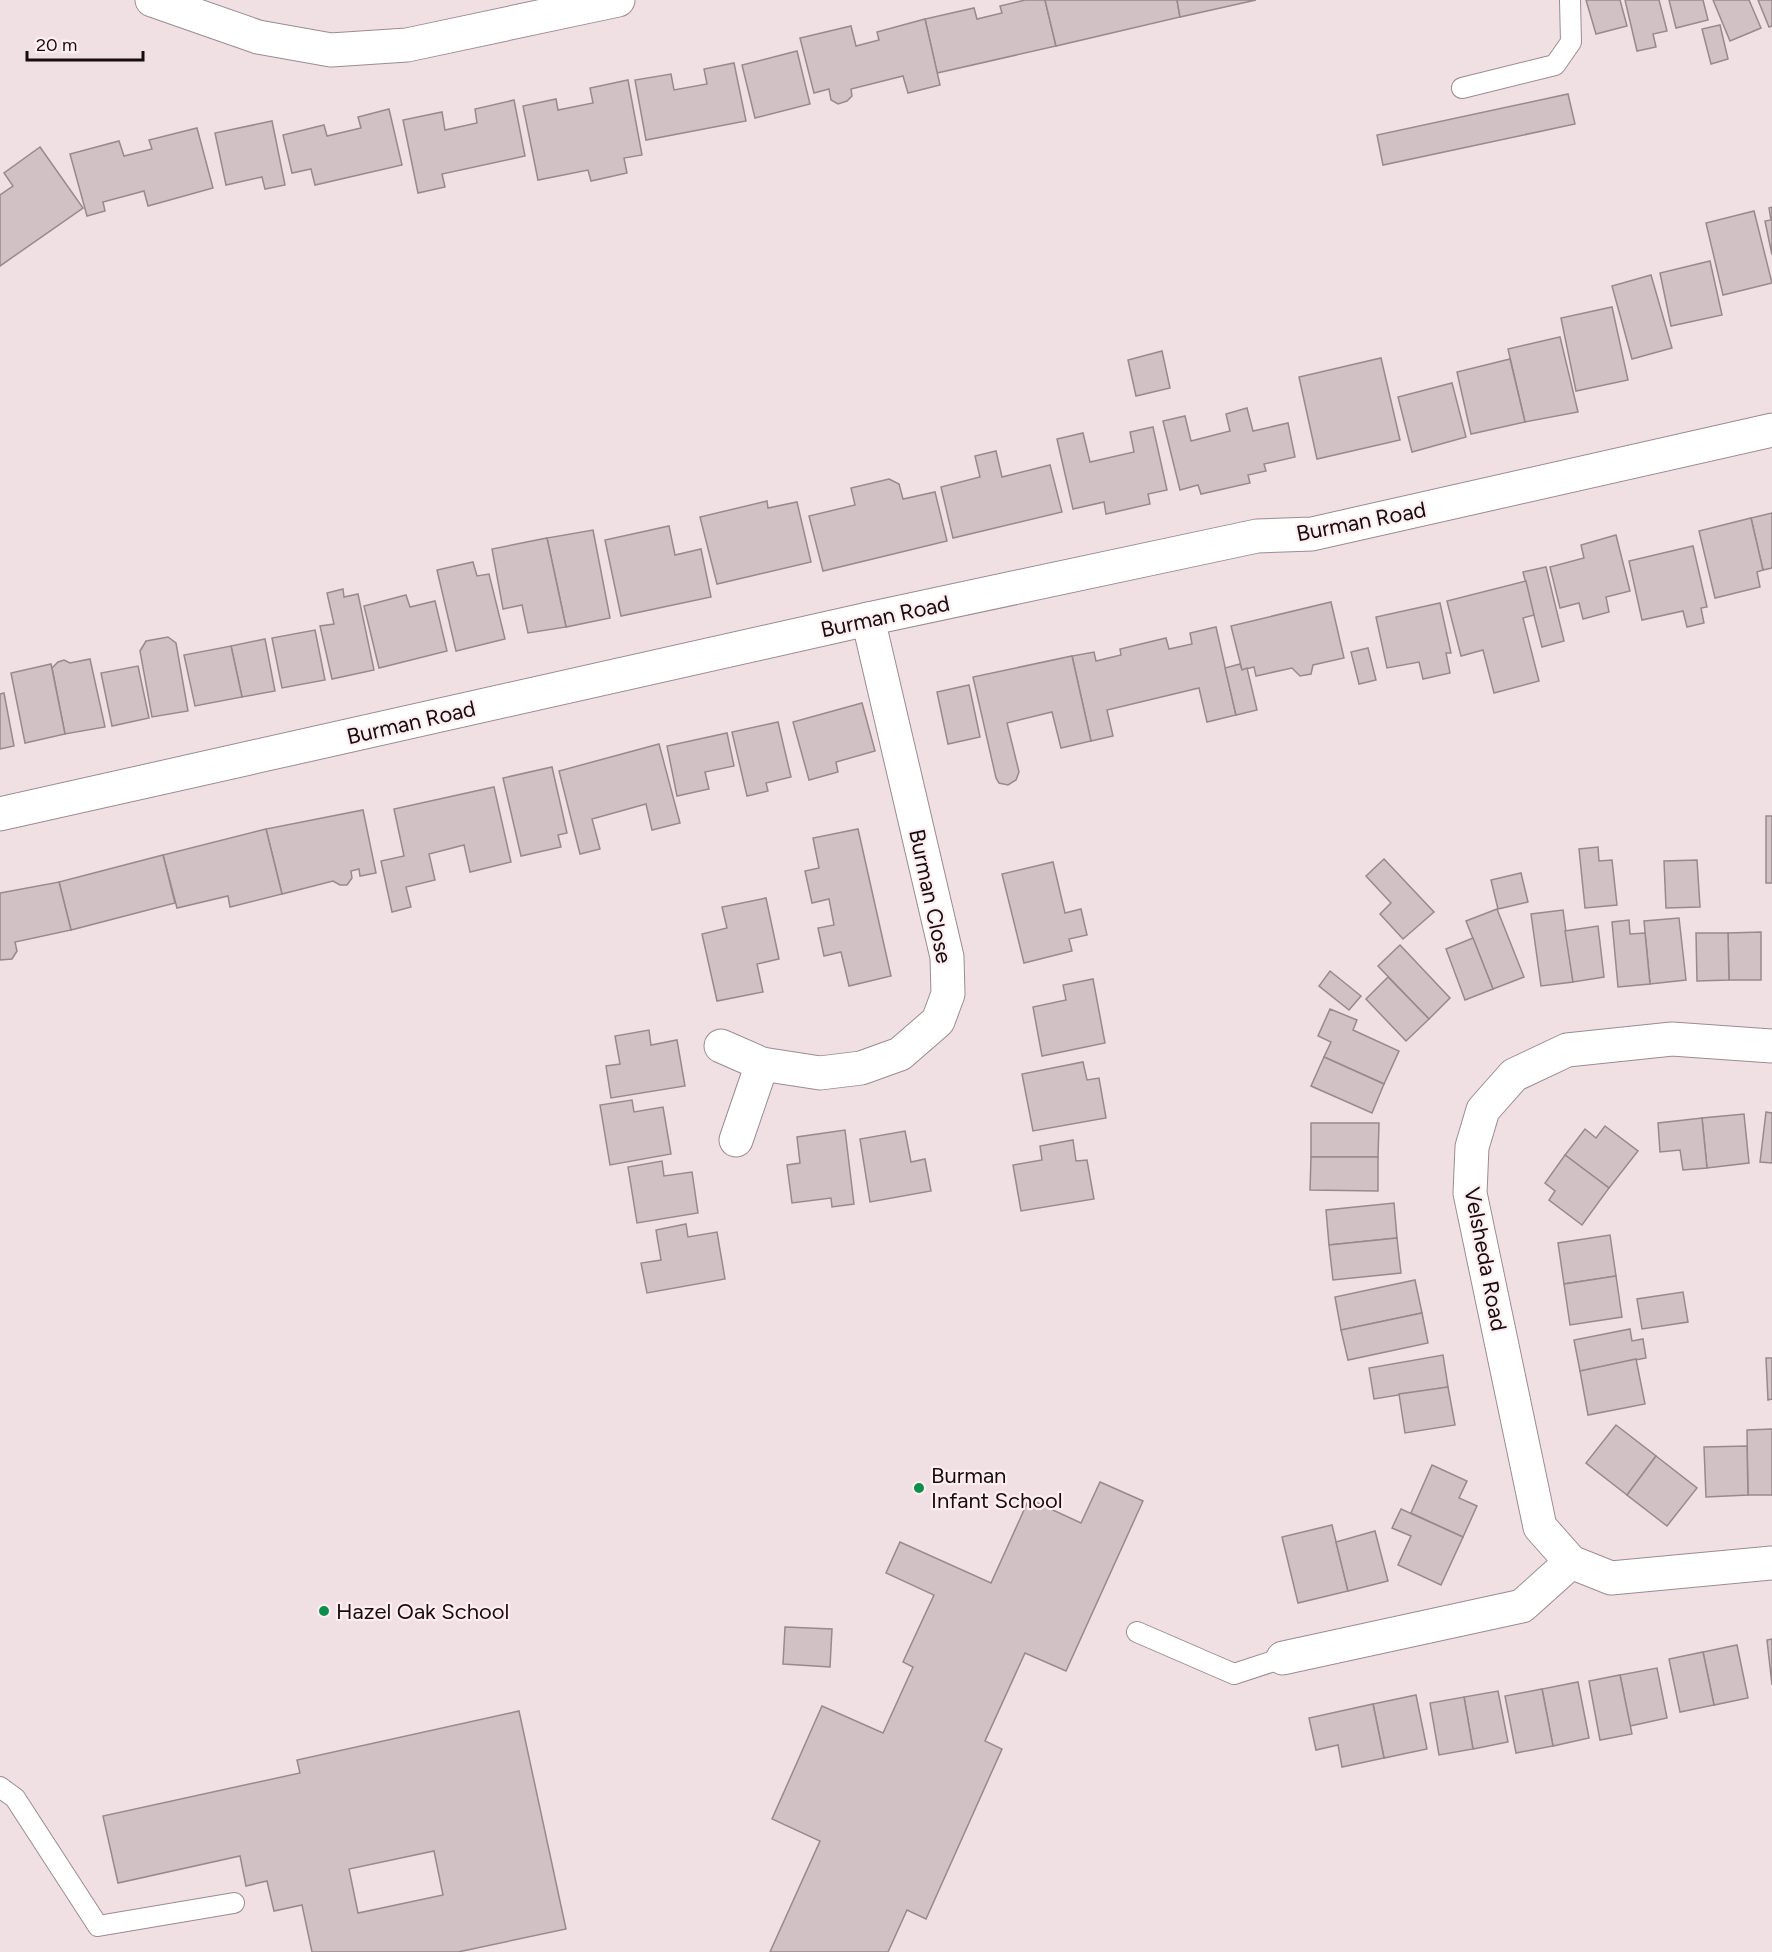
<svg xmlns="http://www.w3.org/2000/svg" width="1772" height="1952" viewBox="0 0 1772 1952" font-family="Figtree,sans-serif">
<style>
.building{fill:#d1c0c4;stroke:#99898c;stroke-width:1.5;fill-rule:evenodd}
.lines{fill:none;stroke-linecap:round;stroke-linejoin:round}
.service-casing{stroke:#9c8b8f;stroke-width:22}
.minor-casing{stroke:#9c8b8f;stroke-width:35}
.tertiary-casing{stroke:#9c8b8f;stroke-width:35}
.service{stroke:#fff;stroke-width:20}
.minor{stroke:#fff;stroke-width:33}
.tertiary{stroke:#fff;stroke-width:33}
.poi-dot{fill:#0d8f4c;stroke:#ffedf1;stroke-width:2}
.labels{text-anchor:middle;stroke-width:4.5;stroke-linejoin:round;paint-order:stroke}
.street-label{font-size:22px;fill:#140e0f;stroke:#ffedf1}
.poi-label{font-size:22px;fill:#140e0f;stroke:#ffedf1;text-anchor:start}
</style>
<rect width="100%" height="100%" fill="#f1e0e3"/>
<g class="building">
<polygon points="1025,0 1045,0 1056,46 937,73 925,19 974,8 977,19 1002,13 1000,6"/>
<polygon points="1045,0 1177,0 1180,17 1056,46"/>
<polygon points="1177,0 1256,0 1180,17"/>
<polygon points="1586,0 1620,0 1627,26 1596,34"/>
<polygon points="1625,0 1659,0 1667,31 1653,34 1656,47 1637,51"/>
<polygon points="1669,0 1703,0 1708,20 1676,28"/>
<polygon points="1713,0 1749,0 1761,28 1730,41"/>
<polygon points="1758,0 1772,0 1772,26 1769,27"/>
<polygon points="925,19 940,85 908,93 903,76 851,89 852,96 847,101 838,104 831,100 829,89 814,93 800,38 851,26 856,46 879,40 877,32"/>
<polygon points="1720,25 1728,59 1711,64 1702,29"/>
<polygon points="797,51 810,104 755,118 742,65"/>
<polygon points="734,63 746,121 646,140 635,80 671,74 674,90 707,84 704,69"/>
<polygon points="628,80 642,155 624,158 627,173 591,181 588,170 538,180 523,106 556,99 558,110 593,103 590,88"/>
<polygon points="1568,94 1575,124 1383,165 1377,135"/>
<polygon points="514,100 525,156 442,174 445,187 418,193 403,120 442,112 445,130 477,123 475,109"/>
<polygon points="389,109 402,165 315,185 311,169 292,173 283,135 324,125 327,136 361,128 358,117"/>
<polygon points="272,121 285,185 265,189 262,177 226,185 215,133"/>
<polygon points="197,128 213,188 148,206 144,191 103,202 105,211 87,216 70,154 119,141 124,156 152,149 149,140"/>
<polygon points="40,147 83,208 0,266 0,195 13,186 4,173"/>
<polygon points="1772,207 1772,255 1765,221 1771,220 1769,208"/>
<polygon points="1754,211 1772,283 1723,295 1706,223"/>
<polygon points="1710,261 1722,315 1671,326 1660,273"/>
<polygon points="1651,275 1672,348 1632,359 1612,286"/>
<polygon points="1612,307 1628,380 1576,391 1561,318"/>
<polygon points="1560,337 1578,412 1525,422 1508,349"/>
<polygon points="1162,351 1170,388 1136,396 1128,360"/>
<polygon points="1381,358 1400,440 1317,459 1299,377"/>
<polygon points="1510,359 1525,422 1471,434 1457,372"/>
<polygon points="1452,383 1466,437 1412,452 1398,397"/>
<polygon points="1247,408 1253,431 1288,423 1295,457 1264,464 1266,471 1248,475 1250,483 1201,494 1198,485 1180,490 1163,421 1185,416 1191,441 1230,431 1226,414"/>
<polygon points="1153,427 1167,490 1148,494 1150,504 1106,514 1104,502 1073,509 1057,439 1083,433 1090,462 1134,452 1130,432"/>
<polygon points="996,451 1002,477 1050,465 1062,512 953,538 941,487 980,477 975,456"/>
<polygon points="889,479 899,484 903,499 935,492 947,541 823,571 809,516 855,505 851,488"/>
<polygon points="767,501 768,508 797,502 811,562 717,584 700,517"/>
<polygon points="1772,513 1772,568 1763,570 1751,518"/>
<polygon points="1751,518 1763,570 1757,572 1760,587 1715,598 1699,531"/>
<polygon points="669,526 675,555 701,549 711,597 621,616 605,540"/>
<polygon points="593,530 610,618 566,627 547,538"/>
<polygon points="1616,535 1630,591 1606,597 1609,612 1583,619 1579,603 1560,608 1550,567 1584,558 1581,545"/>
<polygon points="547,538 566,627 528,633 522,605 503,609 492,549"/>
<polygon points="1693,546 1707,607 1701,608 1704,623 1687,627 1683,611 1642,620 1629,561"/>
<polygon points="473,562 477,576 489,574 505,639 456,651 437,570"/>
<polygon points="1546,567 1564,641 1542,647 1523,572"/>
<polygon points="1526,581 1534,615 1523,618 1539,681 1494,693 1483,650 1461,656 1447,601"/>
<polygon points="343,589 344,597 358,594 374,670 332,679 320,626 334,624 327,593"/>
<polygon points="406,595 410,607 435,601 447,651 379,668 364,606"/>
<polygon points="1331,602 1344,658 1313,665 1311,674 1300,676 1292,668 1256,676 1254,667 1242,670 1231,626"/>
<polygon points="1440,603 1451,653 1446,653 1450,673 1423,679 1419,662 1387,668 1376,617"/>
<polygon points="1216,627 1236,715 1207,722 1199,688 1107,710 1113,736 1091,741 1072,656 1094,652 1096,661 1121,655 1120,649 1166,638 1169,649 1192,644 1190,633"/>
<polygon points="315,630 325,680 282,688 272,638"/>
<polygon points="168,637 176,643 188,711 152,717 140,651 146,641"/>
<polygon points="265,639 275,691 242,697 231,646"/>
<polygon points="231,646 242,697 195,706 184,655"/>
<polygon points="1368,648 1376,680 1359,684 1351,652"/>
<polygon points="1072,656 1091,741 1061,748 1052,712 1007,723 1019,772 1016,780 1008,785 999,783 996,778 973,677"/>
<polygon points="90,659 105,727 65,734 52,668 58,662 64,660 70,663"/>
<polygon points="51,664 65,734 25,743 11,673"/>
<polygon points="1240,664 1242,670 1247,668 1257,710 1236,715 1225,668"/>
<polygon points="138,666 149,718 112,726 101,673"/>
<polygon points="969,685 980,737 948,744 937,692"/>
<polygon points="4,693 14,746 0,749 0,694"/>
<polygon points="862,703 875,751 836,762 838,772 809,780 793,722"/>
<polygon points="778,722 791,777 766,783 768,791 747,796 732,732"/>
<polygon points="727,733 734,766 705,772 709,789 677,796 667,746"/>
<polygon points="659,744 680,823 652,830 646,804 592,819 600,849 580,854 559,771"/>
<polygon points="552,767 567,833 558,835 561,847 521,856 503,778"/>
<polygon points="494,787 511,862 470,872 464,845 429,854 435,880 406,887 411,907 392,912 381,861 404,856 394,809"/>
<polygon points="363,810 376,873 360,876 359,869 351,871 352,878 347,885 340,885 333,881 282,894 266,829"/>
<rect x="1766" y="816" width="6" height="67"/>
<polygon points="266,829 282,894 230,907 228,896 177,908 163,855"/>
<polygon points="858,829 891,976 849,986 841,952 824,956 818,928 834,925 829,899 812,903 805,871 819,868 813,838"/>
<polygon points="1598,847 1599,861 1612,860 1617,905 1585,908 1579,849"/>
<polygon points="163,855 175,903 71,930 59,882"/>
<polygon points="1384,859 1434,912 1403,939 1380,914 1391,903 1366,876"/>
<polygon points="1697,860 1700,907 1666,908 1664,861"/>
<polygon points="1053,862 1065,913 1081,909 1087,935 1069,939 1072,951 1024,963 1002,874"/>
<polygon points="1521,873 1528,902 1498,909 1491,880"/>
<polygon points="59,882 71,930 15,942 17,951 12,959 0,960 0,893"/>
<polygon points="766,898 779,959 757,964 763,992 717,1001 702,934 727,928 722,907"/>
<polygon points="1497,909 1524,977 1493,989 1466,921"/>
<polygon points="1563,910 1573,982 1541,986 1531,914"/>
<polygon points="1679,918 1686,980 1650,984 1644,921"/>
<polygon points="1629,920 1630,934 1645,933 1650,984 1618,987 1612,922"/>
<polygon points="1598,926 1604,977 1573,982 1565,931"/>
<polygon points="1761,932 1761,980 1729,980 1728,933"/>
<polygon points="1696,933 1728,933 1729,980 1697,981"/>
<polygon points="1473,938 1493,989 1465,1000 1446,949"/>
<polygon points="1400,945 1450,998 1429,1019 1378,966"/>
<polygon points="1330,971 1361,996 1349,1010 1319,986"/>
<polygon points="1388,977 1429,1019 1406,1041 1366,999"/>
<polygon points="1093,979 1105,1043 1042,1056 1033,1007 1066,1000 1063,985"/>
<polygon points="1330,1009 1357,1020 1353,1030 1399,1051 1384,1084 1324,1057 1331,1042 1318,1036"/>
<polygon points="649,1030 651,1045 677,1040 685,1086 611,1098 606,1066 620,1064 615,1036"/>
<polygon points="1324,1057 1384,1084 1372,1113 1311,1086"/>
<polygon points="1083,1062 1087,1080 1099,1078 1106,1118 1033,1131 1022,1074"/>
<polygon points="632,1100 634,1112 663,1107 671,1154 610,1165 600,1105"/>
<polygon points="1766,1112 1772,1113 1772,1163 1760,1162"/>
<polygon points="1744,1114 1749,1163 1707,1168 1702,1118"/>
<polygon points="1702,1118 1707,1168 1683,1170 1680,1150 1660,1152 1658,1123"/>
<polygon points="1311,1123 1379,1123 1378,1157 1311,1157"/>
<polygon points="1605,1126 1638,1151 1609,1188 1565,1155 1585,1129 1596,1138"/>
<polygon points="845,1130 854,1204 832,1207 831,1198 792,1203 787,1165 800,1163 797,1137"/>
<polygon points="905,1131 911,1162 925,1159 931,1191 870,1202 860,1139"/>
<polygon points="1073,1140 1076,1161 1087,1160 1094,1199 1021,1211 1013,1165 1042,1160 1040,1146"/>
<polygon points="1565,1155 1609,1188 1582,1225 1549,1200 1555,1191 1545,1183"/>
<polygon points="1311,1157 1378,1157 1378,1191 1310,1190"/>
<polygon points="662,1161 664,1176 692,1172 698,1213 637,1223 628,1167"/>
<polygon points="1394,1203 1397,1238 1329,1245 1326,1210"/>
<polygon points="686,1224 688,1237 717,1232 725,1279 647,1293 641,1263 661,1260 656,1230"/>
<polygon points="1610,1235 1616,1276 1564,1284 1558,1243"/>
<polygon points="1397,1238 1401,1273 1333,1280 1329,1245"/>
<polygon points="1616,1276 1622,1317 1570,1325 1564,1284"/>
<polygon points="1415,1280 1422,1313 1341,1330 1335,1297"/>
<polygon points="1683,1292 1688,1322 1642,1329 1637,1299"/>
<polygon points="1422,1313 1428,1343 1348,1360 1341,1330"/>
<polygon points="1630,1329 1632,1341 1643,1339 1646,1358 1580,1371 1574,1340"/>
<polygon points="1443,1355 1448,1387 1374,1399 1369,1368"/>
<polygon points="1766,1358 1772,1358 1772,1399 1768,1400"/>
<polygon points="1636,1359 1645,1404 1588,1415 1580,1371"/>
<polygon points="1448,1387 1455,1425 1405,1433 1399,1394"/>
<polygon points="1616,1425 1656,1456 1627,1495 1586,1463"/>
<polygon points="1772,1429 1772,1495 1748,1495 1747,1430"/>
<polygon points="1747,1446 1748,1495 1706,1497 1704,1447"/>
<polygon points="1656,1456 1697,1488 1667,1526 1627,1495"/>
<polygon points="1432,1465 1467,1481 1459,1498 1477,1506 1463,1537 1411,1513"/>
<polygon points="1100,1482 1143,1501 1066,1671 1025,1653 985,1741 1002,1749 926,1919 907,1910 888,1952 770,1952 820,1841 772,1819 822,1706 883,1733 913,1667 903,1662 934,1595 886,1573 900,1542 991,1583 1029,1499 1081,1523"/>
<polygon points="1401,1509 1463,1537 1441,1585 1398,1565 1411,1536 1392,1528"/>
<polygon points="1332,1525 1348,1591 1298,1603 1282,1537"/>
<polygon points="1375,1531 1388,1581 1348,1591 1336,1542"/>
<polygon points="785,1627 832,1629 830,1667 783,1664"/>
<polygon points="1772,1639 1772,1685 1767,1640"/>
<polygon points="1737,1645 1748,1698 1714,1705 1703,1652"/>
<polygon points="1703,1652 1714,1705 1680,1712 1669,1659"/>
<polygon points="1657,1668 1667,1718 1630,1726 1620,1675"/>
<polygon points="1620,1675 1632,1734 1600,1740 1589,1681"/>
<polygon points="1578,1682 1589,1738 1553,1746 1542,1689"/>
<polygon points="1542,1689 1553,1746 1516,1753 1505,1696"/>
<polygon points="1498,1691 1508,1742 1473,1749 1464,1697"/>
<polygon points="1416,1695 1427,1749 1384,1758 1373,1704"/>
<polygon points="1464,1697 1473,1749 1439,1755 1430,1703"/>
<polygon points="1373,1704 1384,1758 1342,1767 1338,1745 1316,1750 1309,1718"/>
<path d="M 519,1711 L 566,1929 L 458,1952 L 312,1952 L 302,1905 L 274,1911 L 267,1881 L 246,1886 L 240,1856 L 118,1883 L 103,1816 L 300,1773 L 297,1760 ZM 434,1851 L 443,1895 L 358,1913 L 349,1869 Z"/>
</g>
<g class="lines">
<g class="service-casing">
<g id="service">
<polyline points="1462,88 1555,65 1571,42 1570,0"/>
<polyline points="1137,1632 1234,1674 1283,1658"/>
<polyline points="0,1787 15,1798 98,1926 234,1903"/>
</g>
</g>
<g class="minor-casing">
<g id="minor">
<polyline points="152,0 258,37 331,50 407,45 618,0"/>
<polyline points="721,1046 762,1064 820,1073 861,1068 900,1054 938,1021 948,994 947,957 868,619"/>
<polyline points="736,1140 762,1064"/>
<polyline points="1571,1562 1540,1527 1470,1193 1472,1147 1483,1110 1514,1075 1567,1050 1672,1039 1772,1046"/>
<polyline points="1283,1658 1522,1606 1571,1562 1611,1578 1772,1563"/>
</g>
</g>
<g class="tertiary-casing">
<polyline id="tertiary" points="0,814 868,619 1257,536 1312,534 1772,430"/>
</g>
<use href="#service" class="service"/>
<use href="#minor" class="minor"/>
<use href="#tertiary" class="tertiary"/>
</g>
<g class="poi-dot">
<circle cx="919" cy="1488" r="6"/>
<circle cx="324" cy="1611" r="6"/>
</g>
<g class="labels">
<g class="street-label">
<text transform="translate(1361 521) rotate(-11)" y="8">Burman Road</text>
<text transform="translate(885 616) rotate(-12)" y="8">Burman Road</text>
<text transform="translate(411 722) rotate(-13)" y="8">Burman Road</text>
<text transform="translate(931 896) rotate(78)" y="8">Burman Close</text>
<text transform="translate(1486 1259) rotate(79)" y="8">Velsheda Road</text>
</g>
<g class="poi-label">
<text x="931" y="1483">Burman<tspan x="931" dy="25">Infant School</tspan></text>
<text x="336" y="1619">Hazel Oak School</text>
</g>
</g>
<path d="M27 51v9h116v-9" fill="none" stroke="#140e0f" stroke-width="3"/>
<text x="36" y="51" font-size="18" fill="#140e0f" stroke="#ffedf1" stroke-width="4.5" paint-order="stroke">20 m</text>
</svg>
